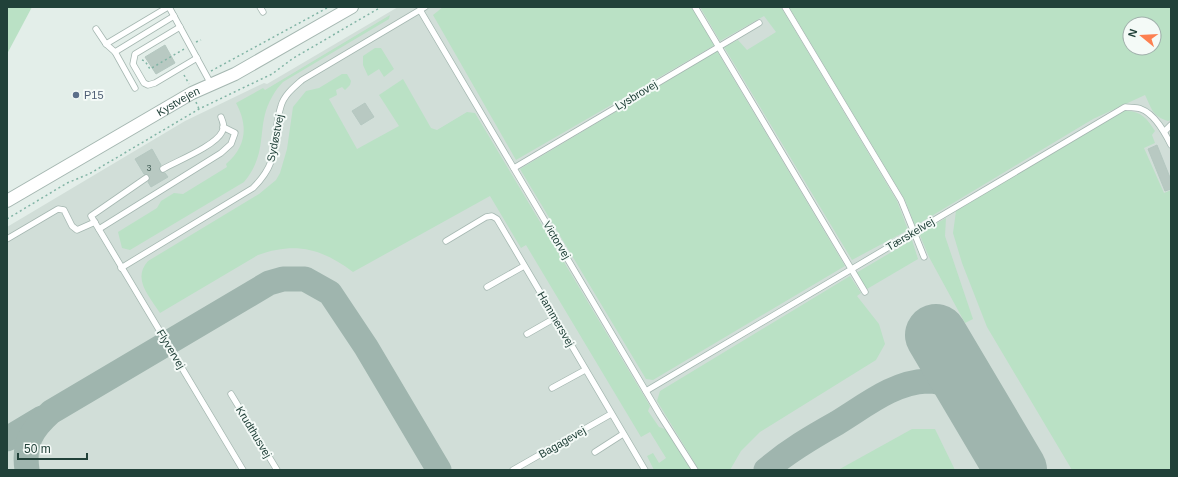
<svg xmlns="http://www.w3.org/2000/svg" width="1178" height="477" viewBox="0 0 1178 477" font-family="Helvetica,sans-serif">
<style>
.built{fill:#d1ded8;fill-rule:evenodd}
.green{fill:#bae1c5;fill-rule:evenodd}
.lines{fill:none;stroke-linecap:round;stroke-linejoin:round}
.taxiway{stroke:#9fb5ae;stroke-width:25}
.runway{stroke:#9fb5ae;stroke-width:62}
.building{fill:#b8c9c2;stroke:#b5c8c1}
.service-casing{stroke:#a5b7b1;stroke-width:7}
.tertiary-casing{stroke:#a5b7b1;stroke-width:14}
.path{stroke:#81b4a5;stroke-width:1.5;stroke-dasharray:2 3;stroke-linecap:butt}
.service{stroke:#fff;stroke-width:5.5}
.tertiary{stroke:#fff;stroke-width:12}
.service-dot{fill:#5c6f8a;stroke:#f4faf7;stroke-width:1.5}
.labels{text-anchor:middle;stroke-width:4;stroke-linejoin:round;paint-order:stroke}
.number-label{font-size:9px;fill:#47635b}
.service-label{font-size:11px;fill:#4e5e75;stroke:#f4faf7;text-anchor:start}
.street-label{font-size:11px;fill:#214139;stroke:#f4faf7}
</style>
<rect width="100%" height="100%" fill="#e3eee9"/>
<path class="built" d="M 398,7 L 1171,7 L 1171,470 L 7,470 L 7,227 L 185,121 L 264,83 L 267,84 ZM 1130,24 L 1154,24 L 1154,48 L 1130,48 Z"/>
<g class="green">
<polygon points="7,7 32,7 7,54"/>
<polygon points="443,7 692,7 715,45 516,160 433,15"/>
<polygon points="700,7 781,7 897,201 908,230 852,260 724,47 738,40 747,50 776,32 764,16 720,41"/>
<path d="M 789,7 L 1171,7 L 1171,120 L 1168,121 C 1152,116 1152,109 1145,95 L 1093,119 L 915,226 L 905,200 ZM 1130,24 L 1154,24 L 1154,48 L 1130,48 Z"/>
<path d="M 390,15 L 389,19 L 283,82 C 279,86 275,91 272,97 C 255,126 270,151 244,182 L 130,250 L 122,248 L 118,232 L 157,208 L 161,201 L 174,193 L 183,194 L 227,167 L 226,164 C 247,146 248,125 236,103 L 263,88 L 265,90 Z"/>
<polygon points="375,48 381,48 394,69 384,77 379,69 368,76 363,65 363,56"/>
<polygon points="717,51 845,266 653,380 646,379 520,169"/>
<path d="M 342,74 L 347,74 L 351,81 L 350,85 L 345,90 L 342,87 L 336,90 L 337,95 L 329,99 L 357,149 L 399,126 L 379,95 L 403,79 L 431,128 L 437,130 L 467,112 L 475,113 L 650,406 L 648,411 L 659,427 L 665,429 L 691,470 L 654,470 L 647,456 L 653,453 L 659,463 L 666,458 L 650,432 L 641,437 L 526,245 L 521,248 L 490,196 L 353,272 C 321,248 295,242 258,255 L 160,313 C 149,296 132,279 148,261 L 259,194 L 276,180 L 280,173 L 287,149 L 293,107 L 306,91 L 319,88 Z"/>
<path d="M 1124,111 C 1140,110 1147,118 1155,131 L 1152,135 L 1155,143 L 1144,148 L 1164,193 L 1171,190 L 1171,470 L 1072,470 L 987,327 L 962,263 L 953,233 L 956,211 L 1110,118 Z"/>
<polygon points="946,218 945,236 973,319 965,323 929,257 919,233"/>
<polygon points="912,240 918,259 867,289 856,273"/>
<polygon points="850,276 861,293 857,296 879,324 885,344 876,360 760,432 741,451 730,470 699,470 657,401 660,391"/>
<polygon points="912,429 935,429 955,470 838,470"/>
</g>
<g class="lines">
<g class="taxiway">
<polyline points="7,439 42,418"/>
<path d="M 27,470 C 23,443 32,429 51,412 L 269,283 L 283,279 L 305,279 L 330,293 L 366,347 L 439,470"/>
<path d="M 766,470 C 788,451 812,437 837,423 C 865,406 894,382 927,381 C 947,381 962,392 976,403"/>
</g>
<polyline class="runway" points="936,335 1016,470"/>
</g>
<g class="building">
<polygon points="165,45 175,63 156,74 145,57"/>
<polygon points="365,103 374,117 361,125 352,111"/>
<polygon points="1157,145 1171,180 1171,189 1165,191 1148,149"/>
<polygon points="152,149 161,165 159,171 165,173 168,177 151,187 148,182 150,176 144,174 135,159"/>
</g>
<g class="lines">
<g class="service-casing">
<g id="service">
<polyline points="169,7 211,84"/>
<polyline points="260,7 263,12"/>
<polyline points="695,7 865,292"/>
<polyline points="785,7 901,200 924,257"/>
<polyline points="420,10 660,415 695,470"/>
<polyline points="180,27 135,54 133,64 144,83 148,85 155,83 197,58"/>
<polyline points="96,29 106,44 115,52 135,88"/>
<polyline points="106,44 168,7"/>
<polyline points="115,52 174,16"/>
<polyline points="1165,131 1171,125"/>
<polyline points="514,168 759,23"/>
<path d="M 163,169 C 177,161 215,146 222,132 C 225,127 223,122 221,117"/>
<polyline points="146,178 91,216 243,470"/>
<polyline points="99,229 221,153 231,144 235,133 223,127"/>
<polyline points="7,239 58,209 64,210 72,226 77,230 95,222"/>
<polyline points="446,241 486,217 492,216 497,219 645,470"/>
<path d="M 121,268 L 253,188 C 283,158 270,141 281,106 C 284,95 294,87 302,80 L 425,7"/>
<polyline points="487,287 524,266"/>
<polyline points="527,334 555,318"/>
<polyline points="552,388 585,370"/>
<path d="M 646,391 L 1125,107 C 1130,108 1136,107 1141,109 C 1155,114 1165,133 1171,145"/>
<polyline points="231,394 277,470"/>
<polyline points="595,452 623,434"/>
<polyline points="513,470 611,414"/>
</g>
</g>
<g class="tertiary-casing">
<g id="tertiary">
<path id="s1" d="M 7,201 L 192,93 L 235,74 L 352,7"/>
</g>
</g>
<g class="path">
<polyline points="196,42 201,40"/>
<polyline points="142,60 145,61 150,69 184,49"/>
<polyline points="211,71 327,8"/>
<polyline points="184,75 189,84"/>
<polyline points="196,102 199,109"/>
<polyline points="7,219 67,183 89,174 199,109 272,74 292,59 381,7"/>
</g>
<use href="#service" class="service"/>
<use href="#tertiary" class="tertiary"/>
</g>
<circle class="service-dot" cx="76" cy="95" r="4"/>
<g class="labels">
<g class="number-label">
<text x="149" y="171">3</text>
</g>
<g class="service-label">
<text x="84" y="99">P15</text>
</g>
<g class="street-label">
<text transform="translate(636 95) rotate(-31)" y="4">Lysbrovej</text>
<text dy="4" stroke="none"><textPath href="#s1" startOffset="198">Kystvejen</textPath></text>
<text transform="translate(275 138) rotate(-79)" y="4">Sydøstvej</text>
<text transform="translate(910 234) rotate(-31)" y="4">Tærskelvej</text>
<text transform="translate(557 240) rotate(59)" y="4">Victorvej</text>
<text transform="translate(556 319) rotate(60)" y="4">Hammersvej</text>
<text transform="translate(171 349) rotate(59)" y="4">Flyvervej</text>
<text transform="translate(254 432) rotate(59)" y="4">Krudthusvej</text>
<text transform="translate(562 442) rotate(-30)" y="4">Bagagevej</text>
</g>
</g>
<rect width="1178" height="477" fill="none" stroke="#214139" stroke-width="16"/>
<g transform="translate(1142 36) rotate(288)"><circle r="19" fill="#f4faf7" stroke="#a0b0ab"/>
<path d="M0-3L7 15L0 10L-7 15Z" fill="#fd8051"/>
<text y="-6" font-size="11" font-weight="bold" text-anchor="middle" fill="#214139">N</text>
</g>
<path d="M18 453v6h69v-6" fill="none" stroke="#214139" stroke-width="2"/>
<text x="24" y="453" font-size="12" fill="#214139" stroke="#f4faf7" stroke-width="3" paint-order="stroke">50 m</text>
</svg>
